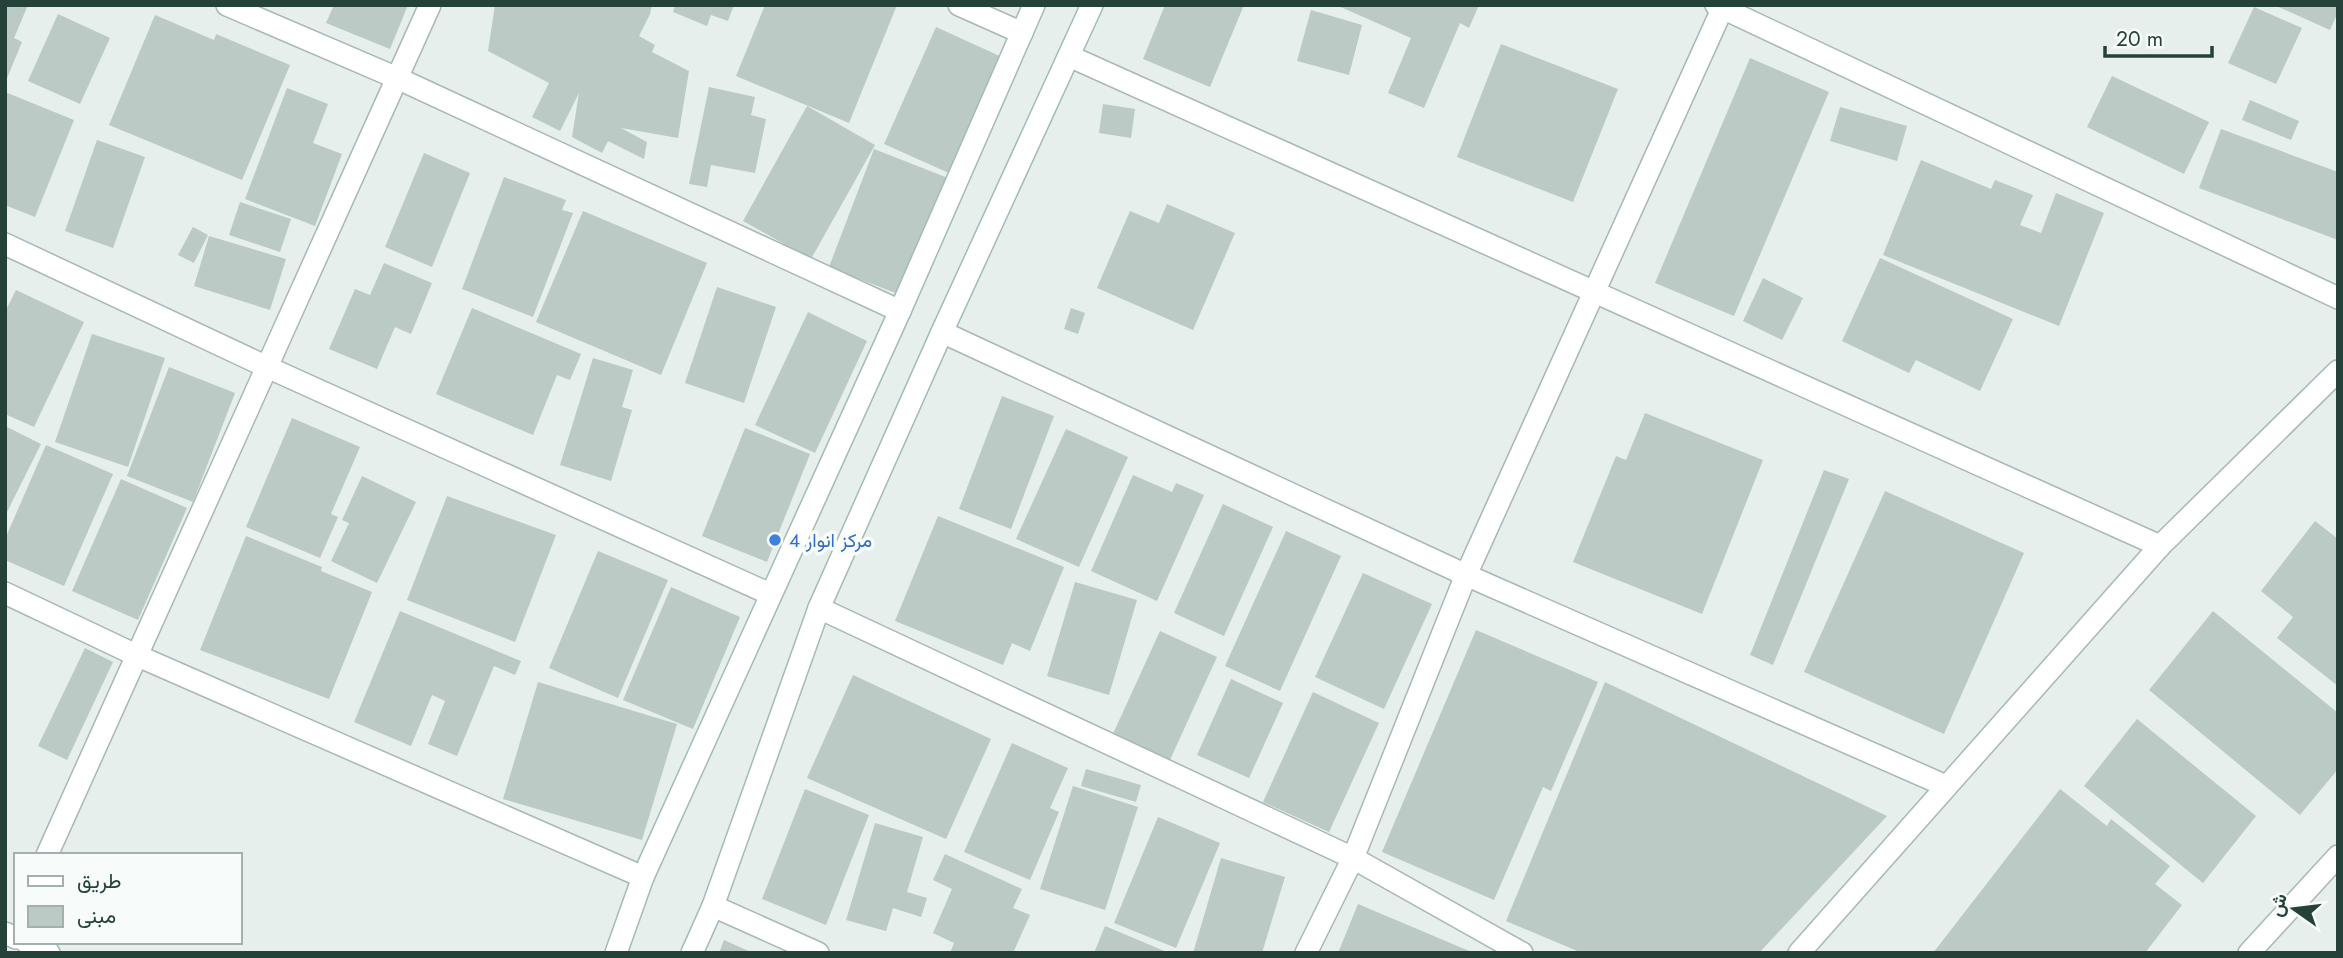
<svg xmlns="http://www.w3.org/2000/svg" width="2343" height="958" viewBox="0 0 2343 958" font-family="Jost,Vazirmatn,sans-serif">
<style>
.building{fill:#bbcac4}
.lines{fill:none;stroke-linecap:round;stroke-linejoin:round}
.street-casing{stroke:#a8b8b2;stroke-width:24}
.secondary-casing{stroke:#a4bbb3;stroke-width:24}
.street{stroke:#fff;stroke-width:21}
.secondary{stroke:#fff;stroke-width:21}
.shop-dot{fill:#3f7fe0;stroke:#f7fbf9;stroke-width:2.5}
.labels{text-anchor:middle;stroke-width:7;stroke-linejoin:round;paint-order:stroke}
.shop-label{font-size:19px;fill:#366cbe;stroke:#f7fbf9;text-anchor:start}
</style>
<rect width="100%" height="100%" fill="#e6efeb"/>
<g class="building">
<polygon points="5,5 28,5 14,38 22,42 5,83"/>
<polygon points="334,5 408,5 390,49 326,23"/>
<polygon points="495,5 652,5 650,14 639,36 655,45 652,52 689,71 678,138 621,128 647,142 644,159 608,141 602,153 572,137 579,93 560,131 532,117 549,83 488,51"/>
<polygon points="675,5 734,5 728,21 711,15 707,26 673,12"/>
<polygon points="765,5 897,5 849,123 736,76"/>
<polygon points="1165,5 1244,5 1210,87 1143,59"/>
<polygon points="1336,5 1479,5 1469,28 1460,23 1424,108 1388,93 1411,38"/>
<polygon points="2274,5 2338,5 2338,12 2330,30"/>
<polygon points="2254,7 2302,28 2276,84 2228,63"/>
<polygon points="1311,10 1362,25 1349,75 1297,61"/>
<polygon points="58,14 110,38 80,104 28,81"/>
<polygon points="155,15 214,40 216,34 290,65 242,180 109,125"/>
<polygon points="936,27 1004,58 951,174 884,144"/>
<polygon points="1501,44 1618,89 1573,202 1457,157"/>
<polygon points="1750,58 1829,92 1734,316 1655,283"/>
<polygon points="2112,76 2209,122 2184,174 2087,127"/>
<polygon points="709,87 755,97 751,115 766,119 755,173 711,165 707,187 689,184"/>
<polygon points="287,88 328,104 313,143 342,154 315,226 245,199"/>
<polygon points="5,92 74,120 35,217 5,205"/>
<polygon points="2250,100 2299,121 2291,140 2242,120"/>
<polygon points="1103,104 1135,109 1131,138 1099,133"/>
<polygon points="807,106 875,145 811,259 743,221"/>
<polygon points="1840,107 1907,126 1897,161 1830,141"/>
<polygon points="2221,129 2338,172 2338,240 2199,188"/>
<polygon points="97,140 145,157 113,248 65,231"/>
<polygon points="874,149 948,178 903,296 829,267"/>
<polygon points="424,153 470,173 432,267 385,247"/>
<polygon points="1921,160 1991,189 1995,180 2033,195 2020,225 2041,233 2056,193 2104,213 2059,326 1883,255"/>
<polygon points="504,177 566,200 562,210 573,213 533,317 462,289"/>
<polygon points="240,202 291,219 280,252 229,235"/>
<polygon points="1167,204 1235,233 1193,330 1097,288 1130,211 1159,223"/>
<polygon points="583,211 707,263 661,375 536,322"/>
<polygon points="193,227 208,235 194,263 178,255"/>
<polygon points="209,236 286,259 270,310 194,286"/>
<polygon points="1880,258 2013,319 1980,391 1916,360 1909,373 1842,341"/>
<polygon points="384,263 432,283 411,334 395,327 377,369 329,349 355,289 370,295"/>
<polygon points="1763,278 1803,298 1782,340 1743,321"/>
<polygon points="717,287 776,307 744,403 685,383"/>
<polygon points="16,290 84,322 34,427 5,414 5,312"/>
<polygon points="472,308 581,354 570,380 557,375 533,435 436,394"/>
<polygon points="1071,308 1085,313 1078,334 1064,329"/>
<polygon points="808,312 867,341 815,453 755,425"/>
<polygon points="92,334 165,358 128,467 55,442"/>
<polygon points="593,358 633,370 622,407 632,410 611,481 560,465"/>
<polygon points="169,367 235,393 193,502 127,476"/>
<polygon points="1002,396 1054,416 1011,529 959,509"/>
<polygon points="1645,413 1763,460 1702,614 1573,562 1616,456 1626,460"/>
<polygon points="292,418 360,447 331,514 338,517 320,558 246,527"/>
<polygon points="5,426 41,444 5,516"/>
<polygon points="745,428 810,454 767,562 702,536"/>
<polygon points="1066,429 1128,457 1079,567 1016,539"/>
<polygon points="46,445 113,474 64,586 5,560 5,539"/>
<polygon points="1824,470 1849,479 1773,665 1750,655"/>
<polygon points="1133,475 1172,492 1176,483 1204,495 1157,601 1091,571"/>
<polygon points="362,476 416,502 377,583 331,561 349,523 342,520"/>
<polygon points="121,479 187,508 138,620 72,591"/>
<polygon points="1885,491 2024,553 1944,734 1804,672"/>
<polygon points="447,496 556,535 515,642 407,600"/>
<polygon points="1223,504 1273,527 1224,636 1174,613"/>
<polygon points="938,516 1064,567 1030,651 1012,643 1003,665 895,621"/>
<polygon points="2315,521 2338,539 2338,686 2277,638 2293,617 2261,591"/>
<polygon points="1286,531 1341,556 1280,691 1225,666"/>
<polygon points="246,536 322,567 321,571 372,592 329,699 200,650"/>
<polygon points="598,551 668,580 618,698 549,668"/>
<polygon points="1363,573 1432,604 1384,709 1315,677"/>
<polygon points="1075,582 1137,600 1109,695 1047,676"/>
<polygon points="671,587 740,617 693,729 623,700"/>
<polygon points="400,611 521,661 515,675 494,666 457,756 428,744 445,701 432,695 411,746 354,722"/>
<polygon points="2213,611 2338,713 2338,769 2300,815 2149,690"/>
<polygon points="1476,630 1598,682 1551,791 1543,787 1494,900 1382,852"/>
<polygon points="1160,631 1217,657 1169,762 1112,736"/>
<polygon points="85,648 113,662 67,760 38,746"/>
<polygon points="853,675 991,739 946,839 807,778"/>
<polygon points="1231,679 1283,703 1249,778 1197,755"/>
<polygon points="538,682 677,724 642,840 503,799"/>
<polygon points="1605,682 1887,816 1759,953 1582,953 1506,921"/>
<polygon points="1313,692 1379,723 1329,832 1263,802"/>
<polygon points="2137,719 2256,816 2203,883 2084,786"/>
<polygon points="1012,743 1068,768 1050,808 1059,812 1030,880 964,852"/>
<polygon points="1086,769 1141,785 1136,802 1081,786"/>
<polygon points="1073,786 1138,807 1105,910 1040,889"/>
<polygon points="805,789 869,815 826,925 762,899"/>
<polygon points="2060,789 2107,826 2111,819 2170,866 2155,884 2182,905 2145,953 1933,953"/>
<polygon points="1158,817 1220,843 1176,948 1114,923"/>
<polygon points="875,823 923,837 907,892 927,898 921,917 893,908 886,931 846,920"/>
<polygon points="945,854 1022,889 1013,908 1030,915 1013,953 950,953 954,943 933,933 952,889 933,880"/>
<polygon points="1221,858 1285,877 1262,953 1193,953"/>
<polygon points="1358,904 1474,953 1338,953"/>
<polygon points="1105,926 1169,953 1094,953"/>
<polygon points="724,940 753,953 719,953"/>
</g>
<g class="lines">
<g class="street-casing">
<g id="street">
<polyline points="227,5 397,78 900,311"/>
<polyline points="959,5 1022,33"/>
<polyline points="1716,5 2338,298"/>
<polyline points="1069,56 2160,546"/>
<polyline points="5,244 267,367 770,594"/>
<polyline points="942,332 1466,575 1946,786"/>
<polyline points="5,593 138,656 643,877"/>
<polyline points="819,608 1353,858 1522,953"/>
<polyline points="47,855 430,5"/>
<polyline points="713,906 818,953"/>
<polyline points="1306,953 1353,858 1466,575 1724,5"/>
<polyline points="1799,953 2160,546 2338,371"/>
<polyline points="2249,953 2338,856"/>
</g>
</g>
<g class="secondary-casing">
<g id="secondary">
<polyline points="5,933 16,938"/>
<polyline points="26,942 49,953"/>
<polyline points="616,953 643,877 900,311 1034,5"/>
<polyline points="692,953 713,906 819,608 942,332 1092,5"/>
</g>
</g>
<use href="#street" class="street"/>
<use href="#secondary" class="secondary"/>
</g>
<circle class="shop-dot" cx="775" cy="540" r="7"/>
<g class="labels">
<g class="shop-label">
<text x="789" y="547">مركز انوار 4</text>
</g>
</g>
<rect width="2343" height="958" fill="none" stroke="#24423a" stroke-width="14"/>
<rect x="14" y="853" width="228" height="91" fill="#f7fbf9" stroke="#a3b1ad" stroke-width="2"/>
<rect x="28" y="876" width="35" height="10" fill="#ffffff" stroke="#a3b1ad" stroke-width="2"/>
<text x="77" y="888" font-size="21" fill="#24423a">طريق</text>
<rect x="28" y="906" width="35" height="21" fill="#bbcac4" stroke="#a3b1ad" stroke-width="2"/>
<text x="77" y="923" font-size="21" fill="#24423a">مبنى</text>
<g transform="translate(2294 909) rotate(284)" stroke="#f7fbf9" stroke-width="5" paint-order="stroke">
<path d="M0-5L12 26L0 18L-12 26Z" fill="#24423a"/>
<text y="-10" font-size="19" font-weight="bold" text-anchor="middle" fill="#24423a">ش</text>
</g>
<path d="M2105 46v10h107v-10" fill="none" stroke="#24423a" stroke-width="3.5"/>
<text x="2116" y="46" font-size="21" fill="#24423a" stroke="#f7fbf9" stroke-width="5" paint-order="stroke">20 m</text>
</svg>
